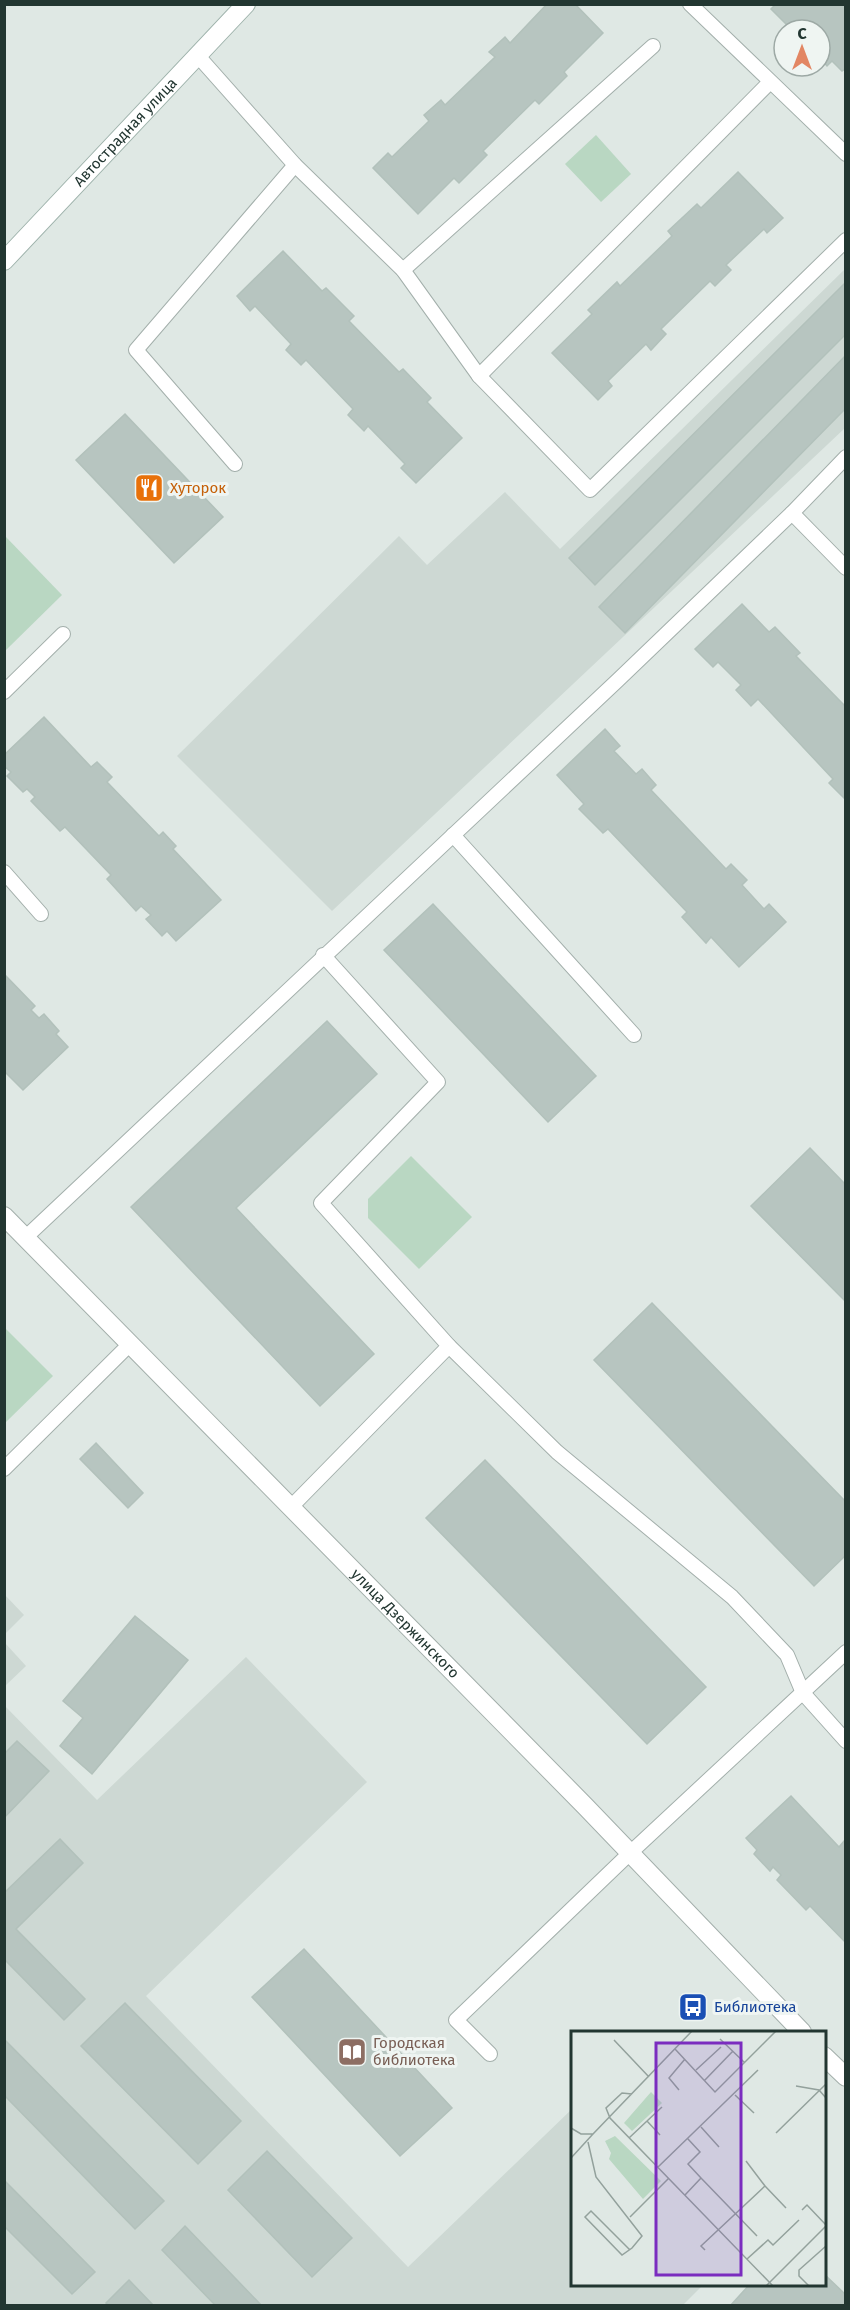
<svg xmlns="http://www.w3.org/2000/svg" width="850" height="2310" viewBox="0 0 850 2310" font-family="'Fira Sans',sans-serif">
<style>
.built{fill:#cdd8d3}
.green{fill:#b9d7c2}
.building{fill:#b7c5c0;stroke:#b2c1bb;stroke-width:1.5}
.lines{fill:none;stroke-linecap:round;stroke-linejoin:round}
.service-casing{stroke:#a3afab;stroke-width:16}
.tertiary-casing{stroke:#a3afab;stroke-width:20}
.secondary-casing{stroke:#9fb3ac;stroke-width:20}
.service{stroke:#fff;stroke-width:14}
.tertiary{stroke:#fff;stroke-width:18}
.secondary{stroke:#fff;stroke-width:18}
.labels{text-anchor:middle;stroke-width:6;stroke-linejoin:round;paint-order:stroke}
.street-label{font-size:15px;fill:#223631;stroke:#eff5f2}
.food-label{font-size:15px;fill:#c56008;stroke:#eff5f2;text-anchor:start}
.transit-label{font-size:15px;fill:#164399;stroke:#eff5f2;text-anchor:start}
.education-label{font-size:15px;fill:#785e54;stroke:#eff5f2;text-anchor:start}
.inset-road{fill:none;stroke:#93a19c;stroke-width:1.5}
.view{fill:#7b2cbf;fill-opacity:0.15;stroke:#7b2cbf;stroke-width:3}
.inset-edge{fill:none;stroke:#223631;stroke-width:3}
</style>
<rect width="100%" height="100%" fill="#dfe8e4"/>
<g class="built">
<polygon points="845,269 845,428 332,911 177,756 399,536 427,565 505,492 560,549"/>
<polygon points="5,1595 24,1615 5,1634"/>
<polygon points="5,1643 26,1666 5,1686"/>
<polygon points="246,1657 367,1782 146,1996 408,2267 572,2109 572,2284 703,2285 682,2306 5,2305 4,1705 97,1800"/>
</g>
<g class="green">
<polygon points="596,135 631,174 601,202 565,164"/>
<polygon points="5,536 62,595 5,651"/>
<polygon points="411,1156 472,1217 419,1269 368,1218 368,1199"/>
<polygon points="5,1328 53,1376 5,1423"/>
</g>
<g class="building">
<polygon points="547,4 575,4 603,33 564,72 567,76 539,104 535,100 483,151 487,155 459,183 454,178 418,214 373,168 388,153 392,157 429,121 424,115 441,100 445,105 495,57 489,52 505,37 510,43"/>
<polygon points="776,4 846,4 846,68 842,71 832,61 827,66 820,58 820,30 792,30 771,9"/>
<polygon points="738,172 783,218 767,233 764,229 726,265 731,270 715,286 710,281 661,329 666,334 651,350 646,344 608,381 612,386 598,400 552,353 592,314 588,310 617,282 620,286 672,236 668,231 697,204 701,208"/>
<polygon points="283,251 322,291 326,288 354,316 349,321 399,372 403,369 431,398 427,402 462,438 416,483 401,468 405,464 368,426 364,431 348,415 353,409 306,360 301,365 286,350 291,344 255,306 250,311 237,296"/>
<polygon points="846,282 846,334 595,585 569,558"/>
<polygon points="846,355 846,408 625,633 599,607"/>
<polygon points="125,414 223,517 174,563 76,460"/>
<polygon points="742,604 769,632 775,627 800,653 796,656 846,707 844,798 829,783 833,779 758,699 751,706 736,690 741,685 718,662 713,667 695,649"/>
<polygon points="44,717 91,767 97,762 112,777 107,782 159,836 163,832 176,846 173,849 221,900 176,941 167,931 162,936 146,919 151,915 141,906 136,911 107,879 111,875 65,827 60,831 31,801 35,797 27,789 23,792 7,776 11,772 4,766 4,755"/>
<polygon points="605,729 620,746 614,751 636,774 642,769 656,785 651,790 726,869 731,864 747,880 742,885 764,909 769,904 786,922 739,967 711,937 706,943 682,917 687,912 608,829 603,833 579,809 584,804 557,775"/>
<polygon points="433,904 596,1076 548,1122 384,950"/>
<polygon points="6,976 35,1006 31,1010 39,1018 44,1014 59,1031 56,1034 68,1047 23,1090 4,1071"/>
<polygon points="327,1021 377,1074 236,1208 374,1354 320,1406 131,1207"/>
<polygon points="810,1148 846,1185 846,1302 751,1206"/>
<polygon points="652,1303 846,1502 846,1555 814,1586 594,1360"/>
<polygon points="96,1443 143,1493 128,1508 80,1459"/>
<polygon points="485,1460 706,1687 647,1744 426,1518"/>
<polygon points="135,1616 188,1660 92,1774 60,1746 83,1718 63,1701"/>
<polygon points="17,1741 49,1771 4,1818 4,1754"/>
<polygon points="791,1796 839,1847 844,1841 846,1843 846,1943 810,1906 806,1910 777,1880 781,1875 773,1867 770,1871 754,1854 757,1850 746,1838"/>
<polygon points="60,1839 83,1863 16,1929 85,1999 64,2020 4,1959 4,1893"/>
<polygon points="304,1949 452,2108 400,2156 252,1997"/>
<polygon points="125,2003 241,2121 198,2164 81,2046"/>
<polygon points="4,2039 164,2201 135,2229 4,2095"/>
<polygon points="267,2151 352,2238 312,2277 228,2190"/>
<polygon points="4,2180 95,2272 72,2294 4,2226"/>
<polygon points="185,2226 262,2306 216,2306 162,2250"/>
<polygon points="824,2274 846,2295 845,2306 730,2306 750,2284 824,2284"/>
<polygon points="129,2280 154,2306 109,2306 106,2303"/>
</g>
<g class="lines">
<g class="service-casing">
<g id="service">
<polyline points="690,4 846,154"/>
<polyline points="198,56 295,165 403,270 479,376 590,490 846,240"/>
<polyline points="403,270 653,46"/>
<polyline points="479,376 770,82"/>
<polyline points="235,464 136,350 295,165"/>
<polyline points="792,513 846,568"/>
<polyline points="4,692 63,634"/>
<polyline points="453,835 634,1035"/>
<polyline points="4,872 41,914"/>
<polyline points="26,1237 618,680 792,513 846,457"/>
<polyline points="449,1346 557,1452 732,1597 787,1655 803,1693 846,1741"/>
<polyline points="4,1469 130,1344"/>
<polyline points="290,1508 449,1346 321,1203 438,1082 323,955"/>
<polyline points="490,2054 456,2020 629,1854 846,1652"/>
</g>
</g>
<g class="tertiary-casing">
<g id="tertiary">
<path id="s1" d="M 4,1216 L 585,1806 L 802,2032"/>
<polyline points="824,2056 846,2077"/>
</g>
</g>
<g class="secondary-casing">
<g id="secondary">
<path id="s2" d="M 4,261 L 246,4"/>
</g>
</g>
<use href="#service" class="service"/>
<use href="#tertiary" class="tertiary"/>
<use href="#secondary" class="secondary"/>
</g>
<defs>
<g id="restaurant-square" transform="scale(1.5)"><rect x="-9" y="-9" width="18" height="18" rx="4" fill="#e8710a" stroke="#eff5f2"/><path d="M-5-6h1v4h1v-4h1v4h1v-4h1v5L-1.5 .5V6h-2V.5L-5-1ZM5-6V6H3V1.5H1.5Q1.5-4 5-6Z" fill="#fff"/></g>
<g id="bus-square" transform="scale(1.5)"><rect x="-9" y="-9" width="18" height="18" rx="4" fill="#1a4fb4" stroke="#eff5f2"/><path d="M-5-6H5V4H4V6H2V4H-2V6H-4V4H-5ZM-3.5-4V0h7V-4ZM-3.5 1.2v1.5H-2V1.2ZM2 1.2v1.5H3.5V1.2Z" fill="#fff"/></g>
<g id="library-square" transform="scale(1.5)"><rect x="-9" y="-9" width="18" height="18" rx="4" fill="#8d6e63" stroke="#eff5f2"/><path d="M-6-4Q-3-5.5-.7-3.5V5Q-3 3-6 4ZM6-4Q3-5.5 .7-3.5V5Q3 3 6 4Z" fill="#fff"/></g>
</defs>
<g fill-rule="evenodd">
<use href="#restaurant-square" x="149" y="488"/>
<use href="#bus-square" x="693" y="2007"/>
<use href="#library-square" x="352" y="2052"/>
</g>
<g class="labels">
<g class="street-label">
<text dy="5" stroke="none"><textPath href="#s2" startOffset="177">Автострадная улица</textPath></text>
<text dy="5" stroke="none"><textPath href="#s1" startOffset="572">улица Дзержинского</textPath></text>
</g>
<g class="food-label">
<text x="170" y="493">Хуторок</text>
</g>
<g class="transit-label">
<text x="714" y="2012">Библиотека</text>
</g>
<g class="education-label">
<text x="373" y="2048">Городская<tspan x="373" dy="17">библиотека</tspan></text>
</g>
</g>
<g transform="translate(571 2031)">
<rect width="255" height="255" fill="#dfe8e4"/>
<path d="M 80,61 L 91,72 L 61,100 L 53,92 ZM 44,105 L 90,150 L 72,168 L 38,128 L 40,122 L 34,110 Z" fill="#b9d7c2"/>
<path class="inset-road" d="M 149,8 L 174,32M 43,9 L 78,46M 104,18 L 144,61 L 205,0M 125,39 L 150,16M 133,50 L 162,20M 225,55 L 248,59 L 255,67M 108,59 L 98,47 L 114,28M 61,63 L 51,62 L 35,77 L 39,87 L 202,255M 164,64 L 183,82M 76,90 L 91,76M 130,96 L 148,116M 0,97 L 10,103 L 22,103 L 121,0M 205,102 L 255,53M 58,107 L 76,90 L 89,104M 17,111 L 25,146 L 71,205 L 61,217 L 51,224 L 14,186 L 20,180 L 59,219M 0,127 L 22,103M 87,136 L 187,39M 130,147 L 186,205M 194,155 L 215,177M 114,164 L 130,147 L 117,133 L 129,121 L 117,108M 231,179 L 236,174 L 255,194M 59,186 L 98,147M 134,219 L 130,215 L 194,155 L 175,130M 176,228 L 197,209 L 202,214 L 228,189M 195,255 L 255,195M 238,255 L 228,245 L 228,239 L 255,215"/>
<path class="view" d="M 85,12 L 170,12 L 170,244 L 85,244 Z"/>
<rect width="255" height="255" class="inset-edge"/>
</g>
<rect width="850" height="2310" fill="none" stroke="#223631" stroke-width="12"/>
<g transform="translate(802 48)"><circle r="28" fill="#eff5f2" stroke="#9da9a5" stroke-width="1.5"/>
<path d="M0-4.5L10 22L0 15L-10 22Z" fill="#e28663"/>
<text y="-9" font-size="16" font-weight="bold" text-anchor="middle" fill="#223631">С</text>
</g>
</svg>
